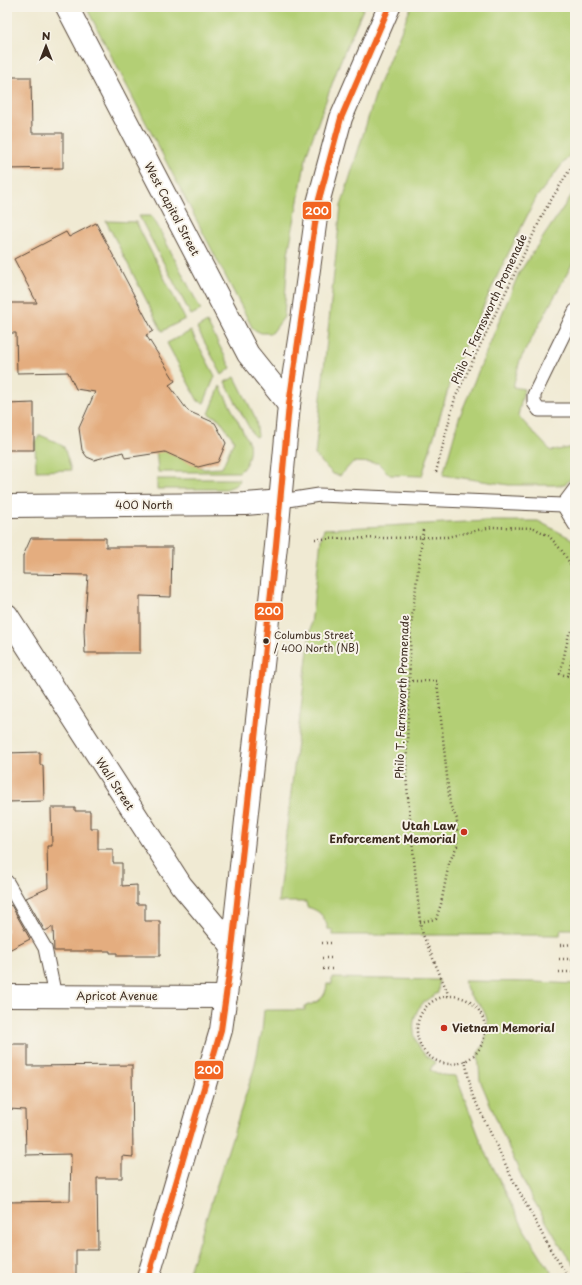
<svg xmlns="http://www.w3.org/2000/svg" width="582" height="1285" viewBox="0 0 582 1285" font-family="'Playpen Sans',sans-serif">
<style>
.green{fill:#b3cf75;stroke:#777c4a}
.building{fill:#e4ad7f}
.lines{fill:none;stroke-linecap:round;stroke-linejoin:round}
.service-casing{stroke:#564739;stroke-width:15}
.minor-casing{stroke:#564739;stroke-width:24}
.secondary-casing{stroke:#564739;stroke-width:24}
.path{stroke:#564739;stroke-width:2.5;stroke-dasharray:1 3;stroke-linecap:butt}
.service{stroke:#fff;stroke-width:13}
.minor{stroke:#fff;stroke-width:22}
.secondary{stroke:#fff;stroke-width:22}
.bus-1-casing{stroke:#f7f3e8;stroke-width:9}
.bus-1{stroke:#f26522;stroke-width:6}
.bus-dot{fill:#3b2a1e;stroke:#f7f3e8;stroke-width:1.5}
.poi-dot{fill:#c8321e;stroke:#f7f3e8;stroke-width:1.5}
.labels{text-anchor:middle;stroke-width:4;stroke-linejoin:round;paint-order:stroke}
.bus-label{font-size:10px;fill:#3b2a1e;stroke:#f7f3e8;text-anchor:start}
.street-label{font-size:11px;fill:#3b2a1e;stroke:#f7f3e8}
.poi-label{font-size:11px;font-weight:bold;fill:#3b2a1e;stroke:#f7f3e8;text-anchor:end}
.line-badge{stroke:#f7f3e8;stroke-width:1.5}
.badge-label{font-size:11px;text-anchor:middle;font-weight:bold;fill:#fff}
</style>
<rect width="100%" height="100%" fill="#f7f3e8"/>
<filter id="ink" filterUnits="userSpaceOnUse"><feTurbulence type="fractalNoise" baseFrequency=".025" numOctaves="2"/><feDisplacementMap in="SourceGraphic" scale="8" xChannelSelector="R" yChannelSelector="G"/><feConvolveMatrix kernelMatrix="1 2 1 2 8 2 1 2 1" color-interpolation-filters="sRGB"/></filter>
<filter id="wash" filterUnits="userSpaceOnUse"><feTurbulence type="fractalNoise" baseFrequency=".012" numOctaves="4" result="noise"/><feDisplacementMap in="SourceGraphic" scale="16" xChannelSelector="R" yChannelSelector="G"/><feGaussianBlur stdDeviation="0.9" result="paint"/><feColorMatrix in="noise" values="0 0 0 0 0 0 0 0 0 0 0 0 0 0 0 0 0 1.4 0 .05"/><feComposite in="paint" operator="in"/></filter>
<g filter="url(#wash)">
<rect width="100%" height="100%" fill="#f0ead3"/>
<g class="green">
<polygon points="86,7 364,7 340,62 307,153 288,254 284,317 272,333 261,333 253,329"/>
<polygon points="411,7 575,7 575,148 536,198 499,272 453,373 422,476 390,475 378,463 353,462 340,476 333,474 315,455 341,206 378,86"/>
<polygon points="575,190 575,259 520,360 513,387 524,389 518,416 551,451 575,447 575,473 565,485 509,485 443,475 459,418 519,273"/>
<polygon points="139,216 151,216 155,221 201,310 191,315"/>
<polygon points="106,221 136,222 185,319 162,331"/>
<polygon points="207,322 231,368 222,375 197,328"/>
<polygon points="191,331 215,376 204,403 198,401 167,343"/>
<polygon points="235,377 254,415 256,421 258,436 255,437 253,435 225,382"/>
<path d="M 220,386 L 249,443 C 251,452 247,467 239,472 L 158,472 L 156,447 L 204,469 L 222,468 L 234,440 L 219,419 L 209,414 Z"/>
<polygon points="40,435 56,442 64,447 71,470 36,471 35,442"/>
<polygon points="157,479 239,479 240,481 234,486 226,489 157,489"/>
<path d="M 486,521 L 538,521 L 572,539 L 575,549 L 575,929 L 561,929 L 560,935 L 333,935 L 333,930 L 328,929 C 325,916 319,910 307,907 L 306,902 L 278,902 L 321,540 L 324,529 Z"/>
<path d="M 332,978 L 439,980 L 438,993 C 432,996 427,999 422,1004 C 406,1022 414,1051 435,1062 L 430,1070 L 442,1075 L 456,1076 L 483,1147 L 525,1231 L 555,1278 L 187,1278 L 254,1069 L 262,1031 L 264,1010 L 305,1010 L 305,1006 C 318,1003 326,998 327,984 L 332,984 Z"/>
<path d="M 464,981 L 535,982 L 575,984 L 575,1266 L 562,1248 L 528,1191 L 501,1130 L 480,1080 L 478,1053 C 489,1039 492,1019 479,1004 C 476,1001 472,999 470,995 C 467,991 466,985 464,981 Z"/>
</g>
<g id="blocks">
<g class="building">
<polygon points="7,77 31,77 32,133 63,133 63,168 7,169"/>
<polygon points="96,223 153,331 146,335 175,381 169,385 188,411 215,423 226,443 218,462 198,467 165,452 125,458 123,452 94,460 87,457 82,450 79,428 95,392 76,389 68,372 17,373 16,333 7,333 7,303 37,303 14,259 66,232 69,237"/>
<polygon points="34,403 34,450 7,450 7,404"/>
<polygon points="31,538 106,538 106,547 172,547 171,597 140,596 140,653 85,653 84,630 88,575 23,574 23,556"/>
<polygon points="40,752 40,765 43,765 44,801 7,802 7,753"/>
<polygon points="51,808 75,808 75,811 90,811 90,828 98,828 98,849 113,849 113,863 122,863 122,886 137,885 137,904 145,904 145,921 160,921 160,956 117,956 117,953 110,953 110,951 54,951 53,927 45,931 26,898 48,888 47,846 52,846"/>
<polygon points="11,905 30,939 7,951 7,907"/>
<polygon points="7,1044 28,1044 28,1066 132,1065 133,1157 122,1156 122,1178 97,1178 98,1250 76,1250 76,1278 7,1278 7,1202 70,1201 71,1154 26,1155 25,1110 9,1109 9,1088 7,1088"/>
</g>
</g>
</g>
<g filter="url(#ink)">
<use href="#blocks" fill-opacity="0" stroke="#564739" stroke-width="1"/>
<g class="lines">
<g class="service-casing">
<g id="service">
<polyline points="575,311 534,395 534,403 539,410 575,410"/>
<polyline points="281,501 319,495 563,505 575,489"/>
<polyline points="563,505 575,525"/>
<polyline points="7,882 45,948 55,996"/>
</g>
</g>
<g class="minor-casing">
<g id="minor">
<polyline points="67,7 248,354 289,405"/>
<polyline points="7,506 245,504 281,501"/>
<polyline points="7,615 181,885 232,946"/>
<polyline points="7,996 226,997"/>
</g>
</g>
<g class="secondary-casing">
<polyline id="secondary" points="148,1278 221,1030 230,967 276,546 289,405 303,313 318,203 341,118 389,7"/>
</g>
<g class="path">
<polyline points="436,472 455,398 545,210 575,161"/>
<polyline points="423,530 411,626 406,776 420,922 423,935 447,991 448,996"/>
<polyline points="315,539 447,537 492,527 534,528 549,536 563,552 575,572"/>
<polyline points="575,629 569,634 560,674 568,676 575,645"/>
<polyline points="408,681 437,681 450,805 457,819 457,846 449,863 441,904 436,919 420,922"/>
<polyline points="322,943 333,943"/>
<polyline points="560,945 575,944"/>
<polyline points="322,958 332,958"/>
<polyline points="559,959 575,959"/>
<polyline points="323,969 332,969"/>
<polyline points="559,972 575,972"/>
<circle cx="451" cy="1030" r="34"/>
<polyline points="465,1060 472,1094 511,1176 550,1249 569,1278"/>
<polyline points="270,1276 270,1278"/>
</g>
<use href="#service" class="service"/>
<use href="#minor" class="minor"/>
<use href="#secondary" class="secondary"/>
<g class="bus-1-casing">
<polyline id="bus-1" points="148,1278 221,1030 230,967 276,546 289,405 318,203 341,118 389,7"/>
</g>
<use href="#bus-1" class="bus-1"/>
</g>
</g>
<circle class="bus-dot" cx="266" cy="641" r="3.5"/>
<g class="poi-dot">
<circle cx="464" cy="832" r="4"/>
<circle cx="444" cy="1028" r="4"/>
</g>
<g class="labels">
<g class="bus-label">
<text x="274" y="639">Columbus Street<tspan x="274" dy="13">/ 400 North (NB)</tspan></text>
</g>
<g class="street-label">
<text transform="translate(172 209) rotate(62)" y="4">West Capitol Street</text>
<text transform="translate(489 309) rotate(-65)" y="4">Philo T. Farnsworth Promenade</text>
<text x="144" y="509">400 North</text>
<text transform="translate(402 697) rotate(-88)" y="4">Philo T. Farnsworth Promenade</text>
<text transform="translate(115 784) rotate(57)" y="4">Wall Street</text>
<text x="117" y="1000">Apricot Avenue</text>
</g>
<g class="poi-label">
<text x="456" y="830">Utah Law<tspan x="456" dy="13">Enforcement Memorial</tspan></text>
<text x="452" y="1032" text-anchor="start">Vietnam Memorial</text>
</g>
</g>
<g class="line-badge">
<rect x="302" y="201" width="30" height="19" rx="4" fill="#f26522"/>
<rect x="254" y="602" width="30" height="19" rx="4" fill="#f26522"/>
<rect x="194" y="1060" width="30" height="20" rx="4" fill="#f26522"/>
</g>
<g class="badge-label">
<text x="317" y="215">200</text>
<text x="269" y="615">200</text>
<text x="209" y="1074">200</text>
</g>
<rect width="582" height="1285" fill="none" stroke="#f7f3e8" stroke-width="24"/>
<g transform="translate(46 46)" stroke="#f7f3e8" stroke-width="3" paint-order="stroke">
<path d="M0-3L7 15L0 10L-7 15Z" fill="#3b2a1e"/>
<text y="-6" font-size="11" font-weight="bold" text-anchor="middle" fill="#3b2a1e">N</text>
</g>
</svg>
